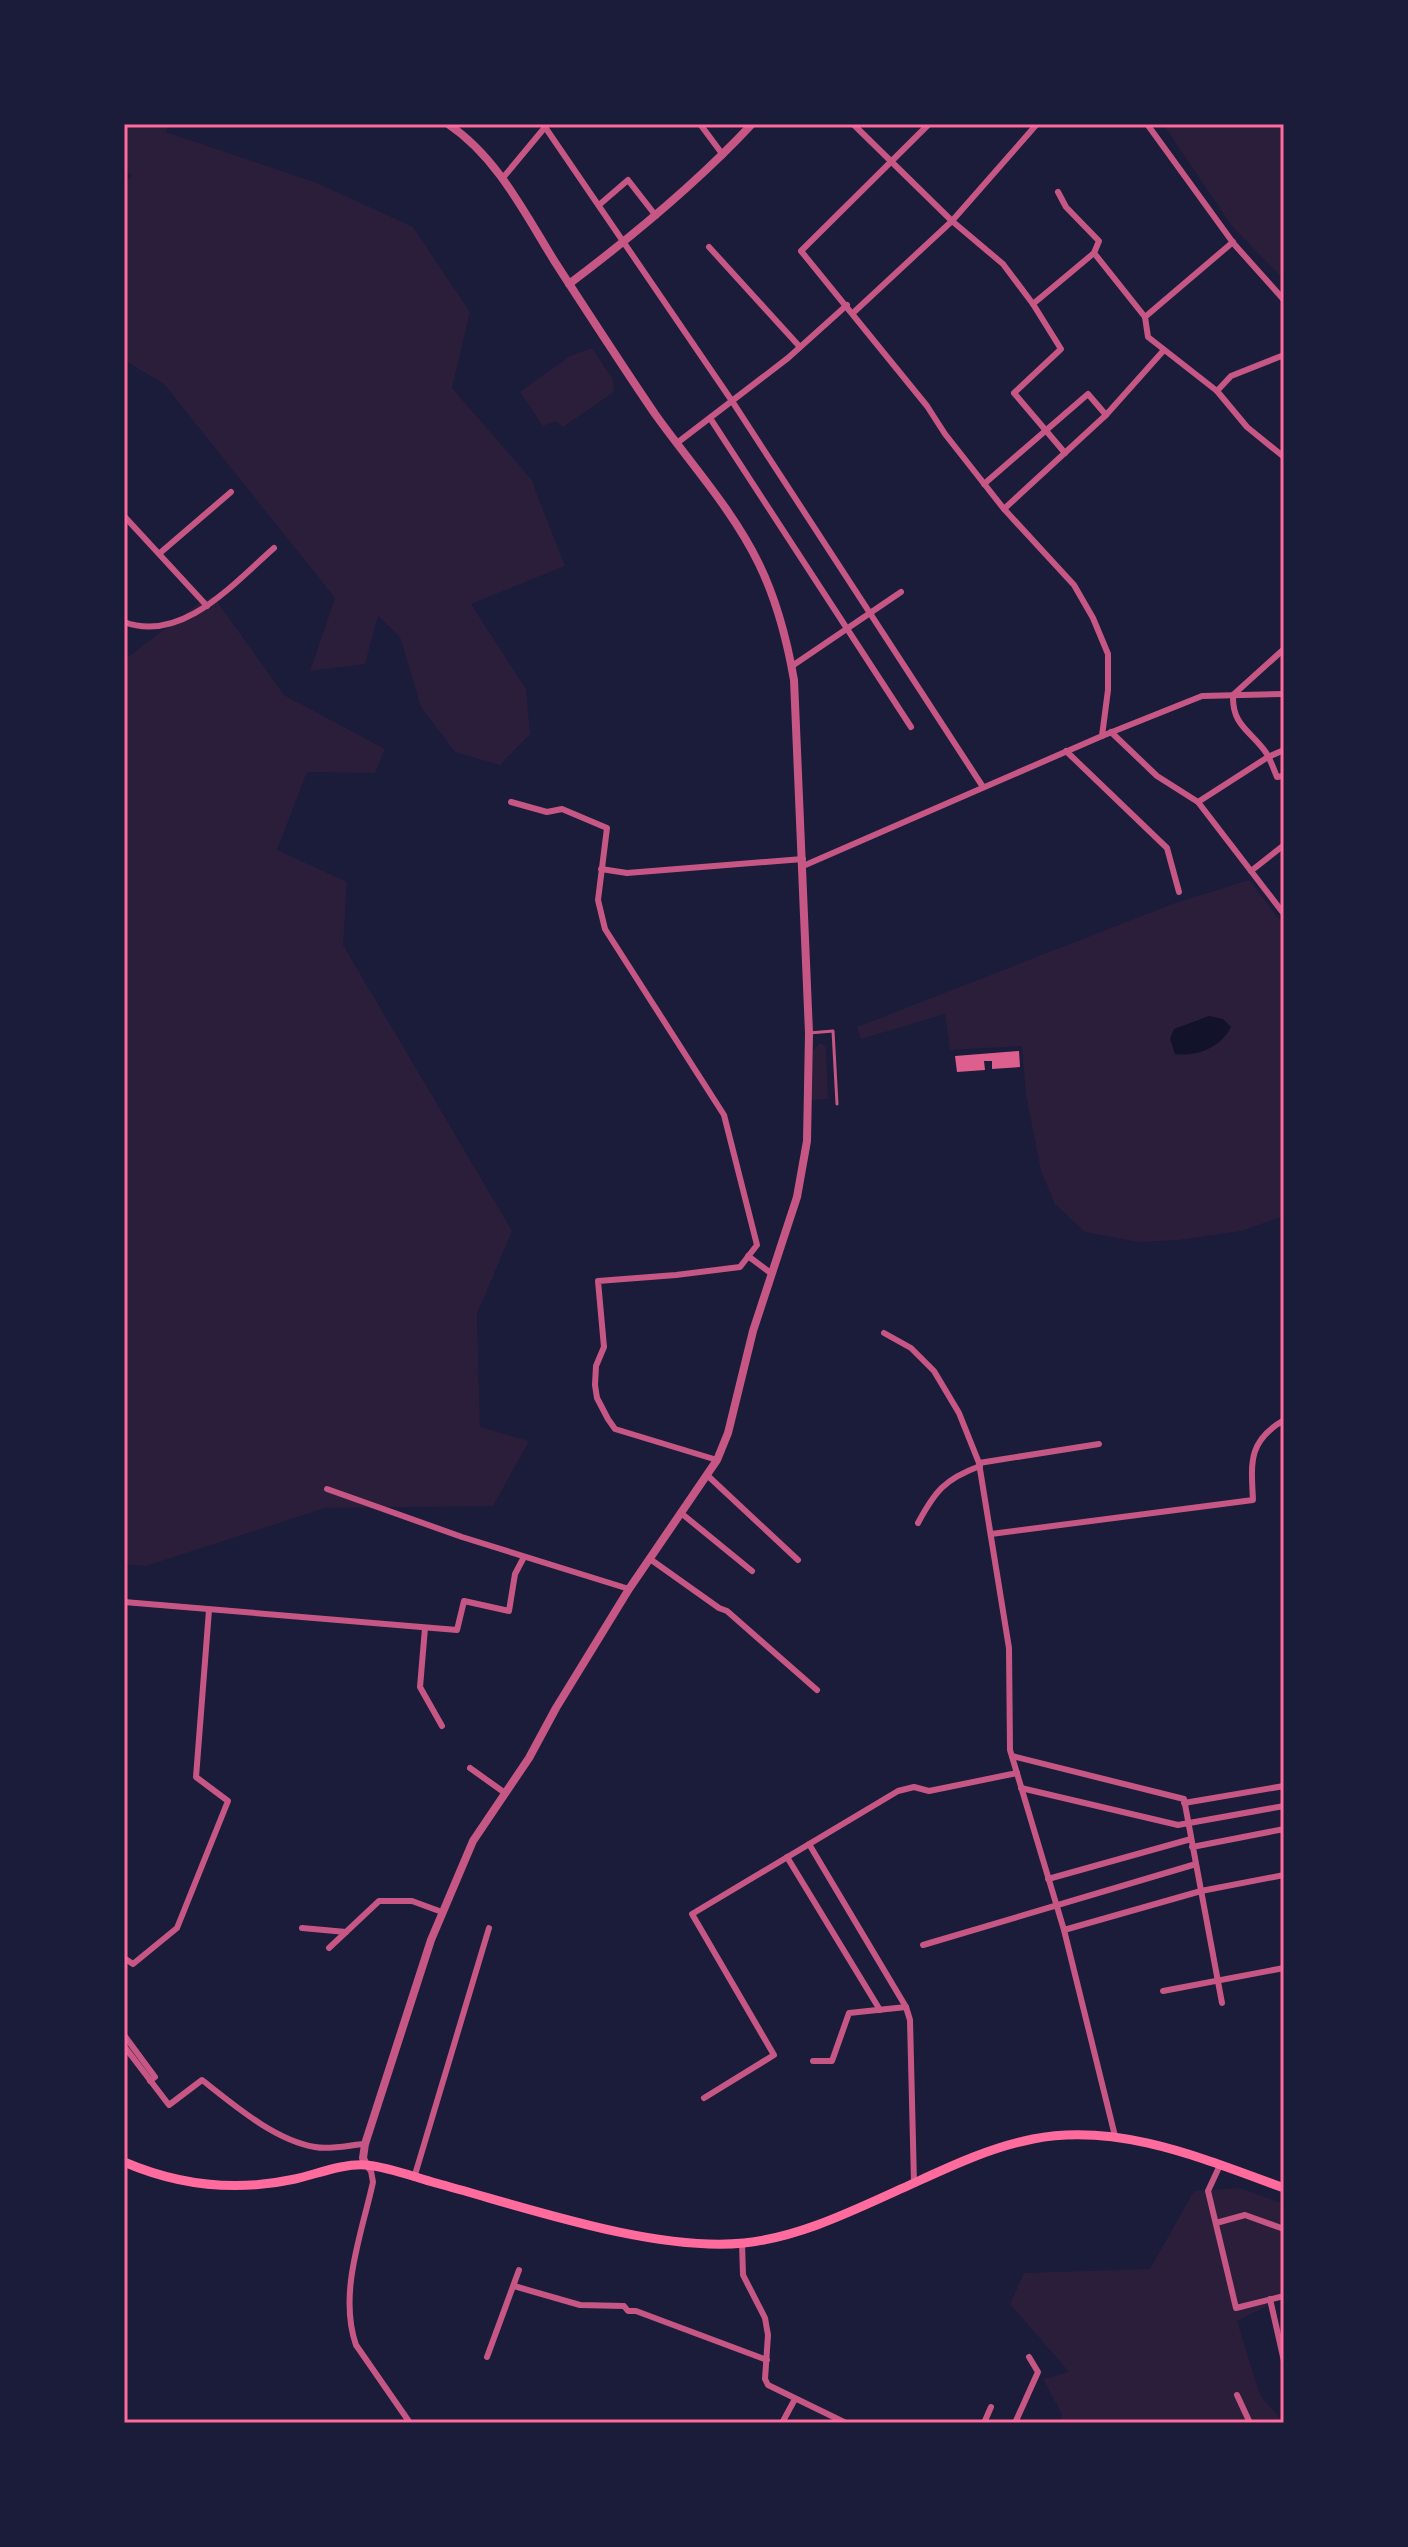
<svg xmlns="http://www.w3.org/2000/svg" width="1408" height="2547" viewBox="0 0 1408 2547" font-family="'Alegreya Sans',sans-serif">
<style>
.green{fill:#2a1e3b}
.water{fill:#12122b}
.building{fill:#dd5f8e}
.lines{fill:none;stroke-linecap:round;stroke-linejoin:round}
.service{stroke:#c65784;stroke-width:3}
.minor{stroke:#c65784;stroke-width:6}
.tertiary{stroke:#c65784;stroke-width:8}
.secondary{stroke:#ff6b9d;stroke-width:9}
.neatline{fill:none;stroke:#ff6b9d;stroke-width:3}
</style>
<rect width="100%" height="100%" fill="#1b1b3a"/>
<g class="green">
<polygon points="124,124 169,124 166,132 317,183 413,227 470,312 452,388 531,479 565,566 471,604 526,689 530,734 500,765 455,752 421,707 400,637 378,616 365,664 310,671 335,598 164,384 124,360 124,185 132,175 124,169"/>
<polygon points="1163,124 1284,124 1284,280 1232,226"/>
<polygon points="592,348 613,380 614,392 563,427 556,421 543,426 520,392 570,356"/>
<polygon points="213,596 284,695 385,749 375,773 307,772 277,850 347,882 343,945 512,1231 477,1314 480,1427 529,1441 493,1506 325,1508 146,1566 124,1564 124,660 199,603"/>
<polygon points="1249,880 1284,925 1284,1216 1241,1231 1179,1240 1138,1242 1085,1232 1055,1204 1041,1171 1026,1095 1022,1046 950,1050 945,1014 861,1039 857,1027 1175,903"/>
<polygon points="819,1044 823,1044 826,1048 828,1099 811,1100 811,1053"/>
<polygon points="1240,2188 1284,2204 1284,2278 1279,2300 1237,2321 1260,2395 1284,2423 1058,2423 1062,2415 1043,2379 1069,2372 1010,2304 1024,2273 1150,2269 1194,2191"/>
</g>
<path class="water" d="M 1209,1016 L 1223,1019 L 1231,1027 C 1221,1047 1197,1057 1175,1054 L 1170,1039 L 1174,1029 Z"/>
<polygon class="building" points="1019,1051 1020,1067 992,1069 992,1061 984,1061 985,1070 957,1072 955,1056"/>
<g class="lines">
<polyline class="service" points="809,1033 833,1031 837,1104"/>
<g class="minor">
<polyline points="700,124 723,155"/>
<polyline points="853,124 952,221 1003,264 1033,304 1061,349 1014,393 1065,453"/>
<polyline points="929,124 801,251 927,406 945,434 1004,509 1074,585 1093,618 1108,654 1108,690 1102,736"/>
<polyline points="1147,124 1234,244 1284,300"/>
<polyline points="545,127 732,401 983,787"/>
<polyline points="502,179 546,126"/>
<polyline points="1058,192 1066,207 1099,241 1094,253 1145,317 1148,337 1217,391 1247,427 1284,457"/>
<polyline points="599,205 628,180 656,216"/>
<polyline points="709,247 800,347"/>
<polyline points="1033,304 1094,253"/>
<polyline points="853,313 952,221 1037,124"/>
<polyline points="1145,317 1233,242"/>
<polyline points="1217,391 1231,376 1284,355"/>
<polyline points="710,418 911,727"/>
<polyline points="677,443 788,358 847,305"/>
<polyline points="984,484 1088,394 1106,415"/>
<polyline points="1004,509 1106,415 1164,350"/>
<polyline points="124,516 207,606"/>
<polyline points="160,553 231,492"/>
<path d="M 124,622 C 182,644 234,583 274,548"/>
<path d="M 1284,649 L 1233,695 C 1232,727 1252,731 1267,754 C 1271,761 1274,770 1277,777 L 1284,776"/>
<polyline points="792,666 901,592"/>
<polyline points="1111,732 1157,776 1198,802 1284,914"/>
<polyline points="1066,751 1167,848 1179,892"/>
<polyline points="511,802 547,812 562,809 607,828 598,900 605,929 724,1115 757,1245 740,1267 676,1275 598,1281 604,1347 596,1366 595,1385 597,1398 608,1419 615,1429 717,1460"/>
<polyline points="1198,802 1268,757 1284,750"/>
<polyline points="803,866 1102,736 1202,696 1284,694"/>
<polyline points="601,869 627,873 803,859"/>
<polyline points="1251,871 1284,845"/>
<polyline points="748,1256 772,1274"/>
<polyline points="884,1333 911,1348 934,1371 959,1413 979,1463 1009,1648 1010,1750 1064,1930 1115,2136"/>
<polyline points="979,1463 1099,1444"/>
<polyline points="707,1475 798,1560"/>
<polyline points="327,1489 462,1537 629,1589"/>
<polyline points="681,1513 752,1571"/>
<path d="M 918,1523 C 935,1491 945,1479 980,1466"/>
<path d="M 991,1534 L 1253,1500 C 1251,1462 1248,1441 1284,1420"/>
<polyline points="650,1559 719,1608 727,1611 817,1690"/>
<polyline points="124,1602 457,1630 464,1601 509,1611 515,1574 524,1557"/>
<polyline points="425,1628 420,1687 442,1726"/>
<polyline points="1012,1756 1184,1799 1222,2003"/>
<polyline points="470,1768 505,1793"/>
<polyline points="1021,1788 1178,1825 1284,1806"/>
<polyline points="1184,1803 1284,1786"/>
<polyline points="809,1844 906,2007 910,2020 914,2183"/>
<polyline points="1192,1847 1284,1829"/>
<polyline points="787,1857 880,2010"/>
<polyline points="1048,1879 1191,1839"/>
<polyline points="302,1928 346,1932"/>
<polyline points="1064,1930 1201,1891 1284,1875"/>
<polyline points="923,1945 1196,1864"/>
<polyline points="329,1948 379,1901 412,1901 442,1912"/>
<polyline points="124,1958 133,1964 177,1928 228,1801 196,1777 209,1610"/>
<polyline points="1163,1991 1284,1968"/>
<polyline points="124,2035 155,2077 150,2081"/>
<path d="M 124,2046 L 169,2105 L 202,2080 C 234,2105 274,2140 315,2147 C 330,2150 350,2145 365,2144"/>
<polyline points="813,2061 832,2061 849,2013 906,2007"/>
<polyline points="704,2098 774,2055 692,1914 898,1791 914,1787 929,1791 1017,1773"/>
<path d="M 366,2165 L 371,2171 L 373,2182 C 362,2233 338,2293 356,2345 L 410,2423"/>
<polyline points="1220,2165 1208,2191 1236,2308 1284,2296"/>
<polyline points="414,2178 489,1928"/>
<polyline points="1216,2223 1245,2215 1284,2229"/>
<polyline points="742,2243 743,2275 765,2318 768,2335 765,2379 768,2385 846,2423"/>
<polyline points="514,2286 580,2305 624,2306 628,2311 636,2311 767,2360"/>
<polyline points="1270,2299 1284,2361"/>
<polyline points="487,2357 519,2270"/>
<polyline points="1237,2395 1250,2423"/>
<polyline points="782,2423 795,2399"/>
<polyline points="984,2423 991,2407"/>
<polyline points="1015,2423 1038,2372 1029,2357"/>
</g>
<g class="tertiary">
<path d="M 569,284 C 634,235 696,184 752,124"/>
<path d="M 366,2165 L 363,2158 L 365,2144 L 431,1940 L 473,1841 L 529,1758 L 556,1708 L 629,1589 L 717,1460 L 728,1433 L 753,1331 L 797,1197 L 807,1141 L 809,1033 L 794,680 C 787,640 777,601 759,564 C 733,510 690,463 655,414 C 621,364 588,313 555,262 C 524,212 497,157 448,124"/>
</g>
<path class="secondary" d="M 124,2162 C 180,2186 236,2192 295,2179 C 317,2174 344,2163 366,2165 C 389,2167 414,2177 436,2183 C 525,2207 653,2252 744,2243 C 800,2237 852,2211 903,2188 C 945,2169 987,2148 1033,2139 C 1119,2122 1204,2159 1284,2188"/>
</g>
<rect width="1408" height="2547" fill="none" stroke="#1b1b3a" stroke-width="252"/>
<rect x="126" y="126" width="1156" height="2295" class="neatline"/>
</svg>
